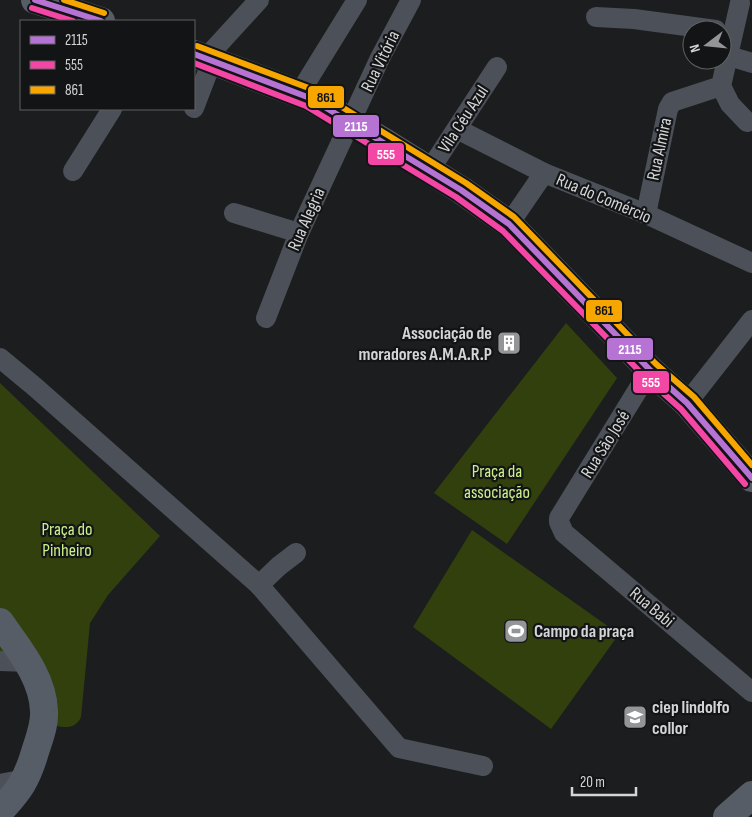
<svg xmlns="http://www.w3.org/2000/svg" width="752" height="817" viewBox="0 0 752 817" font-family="'Sofia Sans Condensed',sans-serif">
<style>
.green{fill:#32400e}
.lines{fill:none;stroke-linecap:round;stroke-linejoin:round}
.street{stroke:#4c5159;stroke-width:20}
.secondary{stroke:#575d67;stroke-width:28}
.bus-1-casing{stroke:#121416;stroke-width:10}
.bus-2-casing{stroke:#121416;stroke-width:10}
.bus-3-casing{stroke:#121416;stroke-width:10}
.bus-1{stroke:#b673d3;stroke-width:6}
.bus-2{stroke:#f346a5;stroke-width:6}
.bus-3{stroke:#f7a600;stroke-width:6}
.labels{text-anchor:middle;stroke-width:4.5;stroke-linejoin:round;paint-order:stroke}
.street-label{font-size:18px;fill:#d4d5d6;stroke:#121416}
.poi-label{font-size:18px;font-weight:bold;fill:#d4d5d6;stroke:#121416;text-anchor:start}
.park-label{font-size:18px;fill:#cbf189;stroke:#121416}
.line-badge{stroke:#121416;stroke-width:2}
.badge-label{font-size:14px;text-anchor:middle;font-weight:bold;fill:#fff}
.pale-badge-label{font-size:14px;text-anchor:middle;font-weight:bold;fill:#111}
</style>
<rect width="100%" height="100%" fill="#1c1d1e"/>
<g class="green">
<polygon points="566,323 617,378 507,544 434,493"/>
<path d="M 0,383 L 160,536 L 108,595 L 90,623 L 81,717 C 76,728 67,728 56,726 L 46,686 L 0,655 Z"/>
<polygon points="472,530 619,634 551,729 413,627"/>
</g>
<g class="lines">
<g class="street">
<polyline points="596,17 634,19 716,30"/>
<polyline points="729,56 752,63"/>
<polyline points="205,59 259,0"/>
<polyline points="721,86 730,104 747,122"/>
<polyline points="299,94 357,0"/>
<polyline points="194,108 212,61"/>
<polyline points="457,129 544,173 646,214 752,263"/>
<polyline points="73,171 112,109"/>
<polyline points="429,171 497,67"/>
<polyline points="234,213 299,233"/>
<polyline points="646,214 668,109 672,102 721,86 740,3"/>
<polyline points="509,224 544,173"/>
<polyline points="266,318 299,233 380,58 411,0"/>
<polyline points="0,358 35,387 259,585 399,748 483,766"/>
<polyline points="650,370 559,518 559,522 564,533 752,692"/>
<polyline points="687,403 752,320"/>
<polyline points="259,585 279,566 296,553"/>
<polyline points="0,661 28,662"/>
<polyline points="0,784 26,779"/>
</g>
<g class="secondary">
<polyline points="35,0 101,21"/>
<polyline points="194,54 310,98 386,143 461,190 509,224 650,370 687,403 752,478"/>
<path d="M 0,622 C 18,648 43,677 44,711 C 45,725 39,739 35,752 C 27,779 20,790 0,811"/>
<polyline points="727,817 752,795"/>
</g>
<g class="bus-1-casing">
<g id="bus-1">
<polyline points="35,0 101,21"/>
<polyline points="194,54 310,98 461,190 509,224 650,370 687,403 752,478"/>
</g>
</g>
<g class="bus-2-casing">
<g id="bus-2">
<polyline points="32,8 73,21"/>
<polyline points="194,63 306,106 456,197 503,231 644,376 681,409 745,484"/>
</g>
</g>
<g class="bus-3-casing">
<g id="bus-3">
<polyline points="64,0 104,13"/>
<polyline points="197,46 314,90 466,183 514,217 656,364 694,397 752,465"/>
</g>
</g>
<use href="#bus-1" class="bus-1"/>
<use href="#bus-2" class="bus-2"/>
<use href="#bus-3" class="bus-3"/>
</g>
<defs>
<g id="building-square" transform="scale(1.25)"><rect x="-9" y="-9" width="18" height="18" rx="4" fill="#949596" stroke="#121416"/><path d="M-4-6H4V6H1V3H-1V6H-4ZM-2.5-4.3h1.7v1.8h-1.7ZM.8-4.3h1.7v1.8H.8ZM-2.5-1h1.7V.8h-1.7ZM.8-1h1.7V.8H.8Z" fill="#fff"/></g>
<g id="stadium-square" transform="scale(1.25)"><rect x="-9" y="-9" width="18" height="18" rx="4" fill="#949596" stroke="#121416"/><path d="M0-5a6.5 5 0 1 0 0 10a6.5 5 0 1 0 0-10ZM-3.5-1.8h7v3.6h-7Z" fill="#fff"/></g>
<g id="school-square" transform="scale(1.25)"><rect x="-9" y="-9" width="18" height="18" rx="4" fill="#949596" stroke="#121416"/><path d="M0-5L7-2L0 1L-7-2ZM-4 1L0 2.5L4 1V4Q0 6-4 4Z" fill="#fff"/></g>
</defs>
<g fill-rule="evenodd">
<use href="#building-square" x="509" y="343"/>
<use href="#stadium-square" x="516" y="631"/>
<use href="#school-square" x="635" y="717"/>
</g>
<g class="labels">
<g class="street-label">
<text transform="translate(380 61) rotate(-64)" y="6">Rua Vitória</text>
<text transform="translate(463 119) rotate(-57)" y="6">Vila Céu Azul</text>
<text transform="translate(659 149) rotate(-78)" y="6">Rua Almira</text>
<text transform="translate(604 198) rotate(23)" y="6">Rua do Comércio</text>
<text transform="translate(306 219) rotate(-66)" y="6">Rua Alegria</text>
<text transform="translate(605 444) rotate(-58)" y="6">Rua São José</text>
<text transform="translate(652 607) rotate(40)" y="6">Rua Babi</text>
</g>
<g class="poi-label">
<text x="492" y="339" text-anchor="end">Associação de<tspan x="492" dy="21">moradores A.M.A.R.P</tspan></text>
<text x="534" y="637">Campo da praça</text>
<text x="652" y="713">ciep lindolfo<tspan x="652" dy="21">collor</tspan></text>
</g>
<g class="park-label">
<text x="497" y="477">Praça da<tspan x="497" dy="21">associação</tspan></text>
<text x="67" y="535">Praça do<tspan x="67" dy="21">Pinheiro</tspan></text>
</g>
</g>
<g class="line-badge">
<rect x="307" y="85" width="38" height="24" rx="5" fill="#f7a600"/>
<rect x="332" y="114" width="48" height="24" rx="5" fill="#b673d3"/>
<rect x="367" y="142" width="38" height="24" rx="5" fill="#f346a5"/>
<rect x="585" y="299" width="38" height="24" rx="5" fill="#f7a600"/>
<rect x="606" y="337" width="48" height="24" rx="5" fill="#b673d3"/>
<rect x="632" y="370" width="38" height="24" rx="5" fill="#f346a5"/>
</g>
<g class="badge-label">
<text x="356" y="131">2115</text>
<text x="386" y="159">555</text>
<text x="630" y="354">2115</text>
<text x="651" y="387">555</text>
</g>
<g class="pale-badge-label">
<text x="326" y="102">861</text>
<text x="604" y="315">861</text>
</g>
<rect x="20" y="20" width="175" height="90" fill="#121416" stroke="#606163"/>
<rect x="30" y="36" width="25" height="8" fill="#b673d3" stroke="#606163"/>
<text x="65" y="45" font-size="15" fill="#d4d5d6">2115</text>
<rect x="30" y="61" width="25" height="8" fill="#f346a5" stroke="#606163"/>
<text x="65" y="70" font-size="15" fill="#d4d5d6">555</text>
<rect x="30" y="86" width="25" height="8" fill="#f7a600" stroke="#606163"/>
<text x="65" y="95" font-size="15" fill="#d4d5d6">861</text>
<g transform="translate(707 45) rotate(254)"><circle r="24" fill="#121416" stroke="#606163"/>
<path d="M0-4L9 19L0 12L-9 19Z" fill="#949596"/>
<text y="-8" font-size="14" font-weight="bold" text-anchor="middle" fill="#d4d5d6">N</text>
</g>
<path d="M572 787v8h64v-8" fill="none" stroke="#d4d5d6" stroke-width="2.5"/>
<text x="580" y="787" font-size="15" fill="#d4d5d6" stroke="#121416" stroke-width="4" paint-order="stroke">20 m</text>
</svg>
